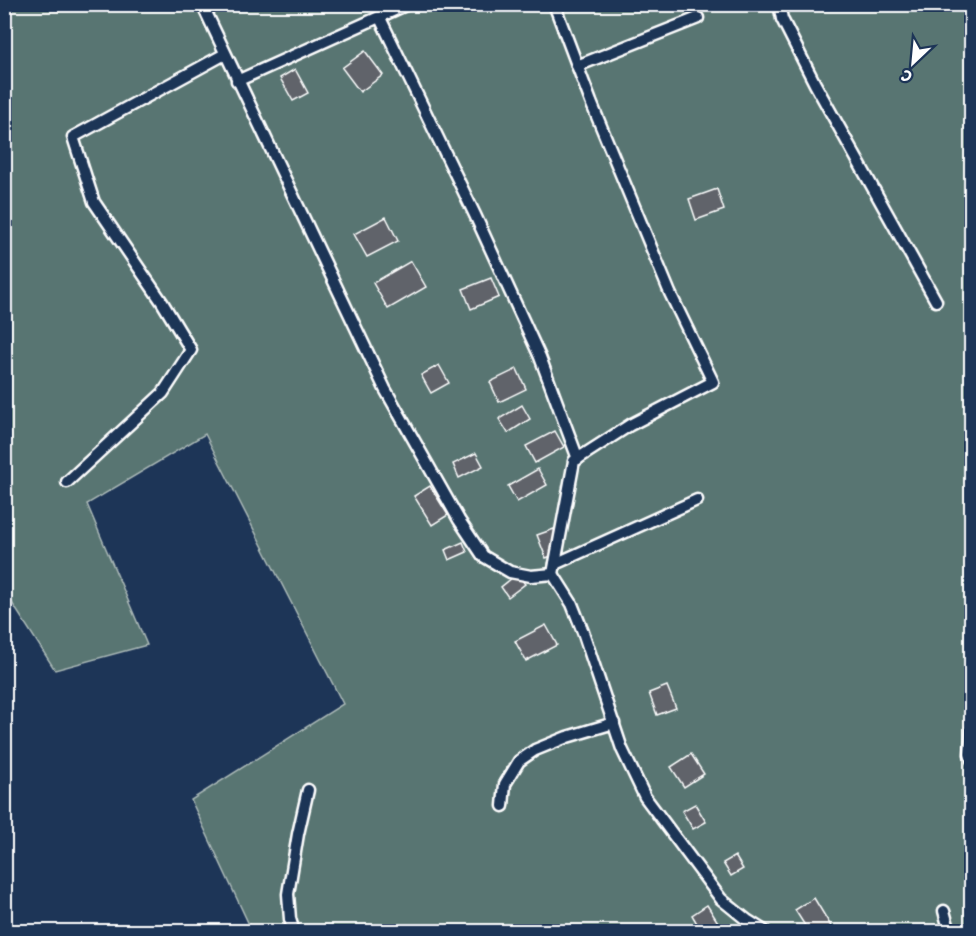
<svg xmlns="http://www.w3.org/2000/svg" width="976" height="936" viewBox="0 0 976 936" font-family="'Shantell Sans',sans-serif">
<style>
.green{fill:#587472;stroke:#acbab8;stroke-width:1.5}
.building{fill:#60646b;stroke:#fff;stroke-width:1.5}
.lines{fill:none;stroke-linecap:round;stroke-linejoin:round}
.lane-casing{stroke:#fff;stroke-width:15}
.lane{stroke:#1d3557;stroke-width:10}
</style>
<rect width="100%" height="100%" fill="#1d3557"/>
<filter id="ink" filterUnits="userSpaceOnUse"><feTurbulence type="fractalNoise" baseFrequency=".0167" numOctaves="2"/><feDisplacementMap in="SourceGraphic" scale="12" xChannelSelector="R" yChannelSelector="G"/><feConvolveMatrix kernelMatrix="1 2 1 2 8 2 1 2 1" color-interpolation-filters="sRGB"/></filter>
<g filter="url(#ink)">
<polygon class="green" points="5,5 971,5 971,931 252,931 191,800 343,704 205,434 87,504 147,645 55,670 5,592"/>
<g class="building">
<polygon points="365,51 383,75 360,92 342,68"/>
<polygon points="295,69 308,93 293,101 280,78"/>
<polygon points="717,189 724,210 696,220 689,199"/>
<polygon points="386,217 398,241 367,257 354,234"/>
<polygon points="411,261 426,287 388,309 373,283"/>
<polygon points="491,278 499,297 471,309 463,289"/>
<polygon points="439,365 449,383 431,393 421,375"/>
<polygon points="517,369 526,389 499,402 490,382"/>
<polygon points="522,405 530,419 508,433 499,419"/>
<polygon points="555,431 564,447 535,463 526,446"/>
<polygon points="476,453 483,466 459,478 453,464"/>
<polygon points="538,469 547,485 517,502 508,486"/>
<polygon points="430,486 448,515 432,525 414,496"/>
<polygon points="554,529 562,552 546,558 537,535"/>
<polygon points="463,542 467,552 449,560 445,550"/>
<polygon points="517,574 525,584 508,597 501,587"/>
<polygon points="546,625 557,645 526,661 515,641"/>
<polygon points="667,686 676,708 657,715 649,693"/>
<polygon points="691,754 704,774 684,787 671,767"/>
<polygon points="695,804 706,822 693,829 682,811"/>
<polygon points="735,856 743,869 731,876 723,863"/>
<polygon points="814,898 831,926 823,932 809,932 795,910"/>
<polygon points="707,905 721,927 713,932 702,932 692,915"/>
</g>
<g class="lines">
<g class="lane-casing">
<g id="lane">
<polyline points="202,4 385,389 459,520 483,556 510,572 531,576 553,574 572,604 583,632 622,749 645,797 721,899 747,920 766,932"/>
<polyline points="779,4 782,19 815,84 936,301"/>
<polyline points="380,18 475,215 540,357 578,459"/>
<polyline points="577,66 698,18"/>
<polyline points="237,81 408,4"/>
<polyline points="67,482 163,393 191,350 162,302 94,202 73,137 225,54"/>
<polyline points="555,564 697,500"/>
<polyline points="553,574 574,461 630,425 713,382 670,293 591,102 554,4"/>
<polyline points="972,729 970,754 972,760"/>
<polyline points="503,806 505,784 519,761 535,750 567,737 614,723"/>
<polyline points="944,911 950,932"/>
<polyline points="294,932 290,919 288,894 298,834 308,790"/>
</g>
</g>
<use href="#lane" class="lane"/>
</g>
</g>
<rect width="976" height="936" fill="none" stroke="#1d3557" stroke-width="24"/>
<rect x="12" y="12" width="952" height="912" fill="none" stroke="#fff" stroke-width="2" filter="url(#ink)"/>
<g transform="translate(913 63) rotate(206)" stroke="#1d3557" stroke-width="4.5" paint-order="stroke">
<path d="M0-4.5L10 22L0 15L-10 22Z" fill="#ffffff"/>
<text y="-9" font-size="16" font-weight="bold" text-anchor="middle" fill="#ffffff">С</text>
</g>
</svg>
